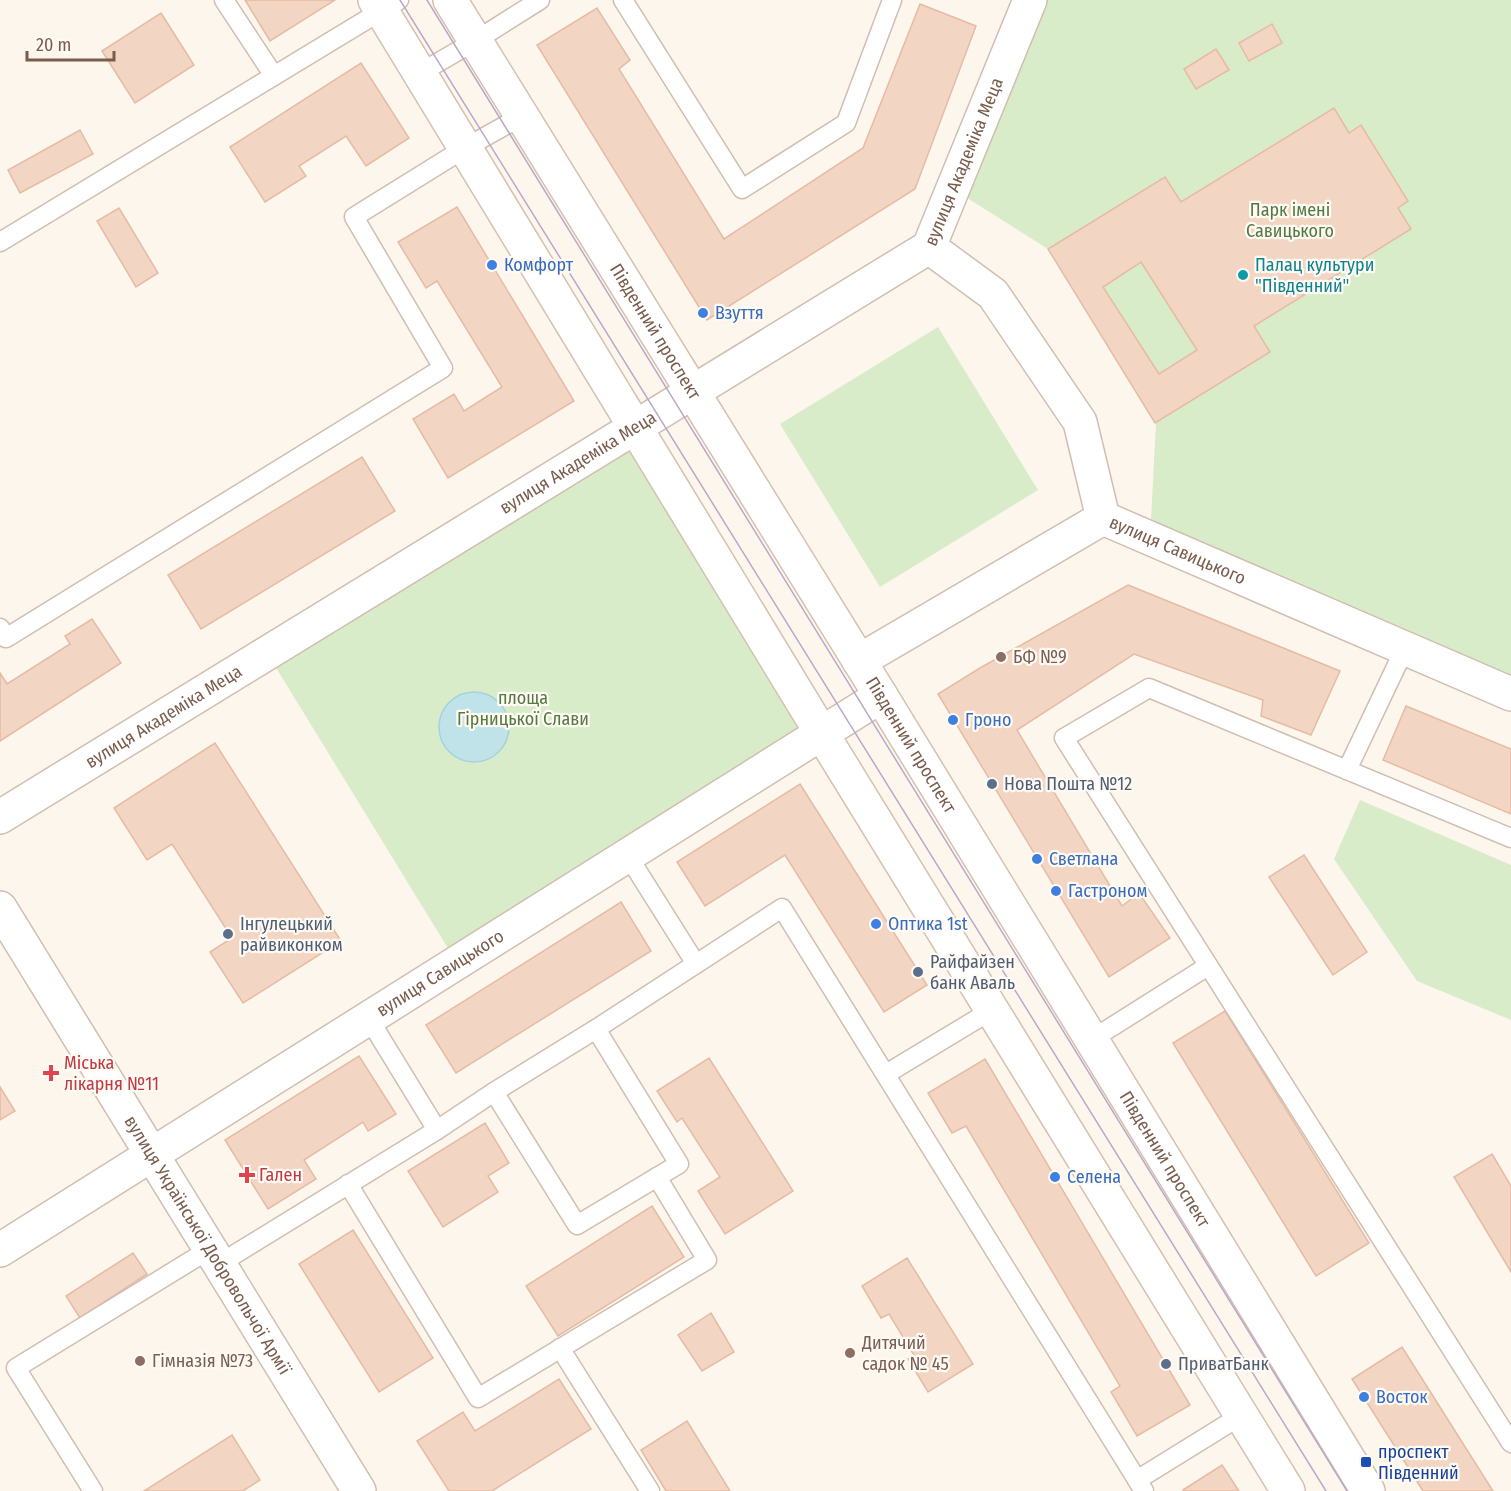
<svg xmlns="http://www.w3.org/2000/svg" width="1511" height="1491" viewBox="0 0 1511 1491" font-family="'Fira Sans Condensed',sans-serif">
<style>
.green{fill:#d8ecc9}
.water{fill:#bfe3e8;stroke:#a5d3da;stroke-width:1.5}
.building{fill:#f3d5c3;stroke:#e6bba3;stroke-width:1.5;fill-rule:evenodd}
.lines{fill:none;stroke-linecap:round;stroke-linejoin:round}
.service-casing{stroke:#d1beb0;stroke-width:21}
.minor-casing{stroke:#d1beb0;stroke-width:36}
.secondary-casing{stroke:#d6c0b0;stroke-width:36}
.service{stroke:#fff;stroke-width:18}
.minor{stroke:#fff;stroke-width:33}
.secondary{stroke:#fff;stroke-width:33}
.tram{stroke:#b9a8c9;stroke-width:1.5}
.shop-dot{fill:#3f7fe0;stroke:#fffaf3;stroke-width:2}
.culture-dot{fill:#0f9aa8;stroke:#fffaf3;stroke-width:2}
.education-dot{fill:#8d6e63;stroke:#fffaf3;stroke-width:2}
.service-dot{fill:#5c6f8a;stroke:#fffaf3;stroke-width:2}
.health-dot{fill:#e0444e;stroke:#fffaf3;stroke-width:2}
.transit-dot{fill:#1a4fb4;stroke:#fffaf3;stroke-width:2}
.labels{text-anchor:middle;stroke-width:4.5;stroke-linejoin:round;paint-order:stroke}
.street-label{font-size:18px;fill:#7a5c4d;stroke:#fffaf3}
.park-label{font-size:18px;fill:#537a41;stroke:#fffaf3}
.shop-label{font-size:18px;fill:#366cbe;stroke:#fffaf3;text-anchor:start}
.culture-label{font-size:18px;fill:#0d838f;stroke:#fffaf3;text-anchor:start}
.education-label{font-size:18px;fill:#785e54;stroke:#fffaf3;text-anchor:start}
.service-label{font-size:18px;fill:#4e5e75;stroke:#fffaf3;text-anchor:start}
.health-label{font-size:18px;fill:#be3a42;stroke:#fffaf3;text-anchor:start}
.transit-label{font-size:18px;fill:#164399;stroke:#fffaf3;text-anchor:start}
</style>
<rect width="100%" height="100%" fill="#fdf6ec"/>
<g class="green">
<polygon points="1030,0 1511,0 1511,694 1150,539 1156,423 1048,249 953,189"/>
<polygon points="938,327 1038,490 880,587 780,424"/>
<polygon points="635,427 822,734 457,963 267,653"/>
<polygon points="1360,800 1511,865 1511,1020 1417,981 1334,859"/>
</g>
<circle class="water" cx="474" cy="727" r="35"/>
<g class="building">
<polygon points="245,0 335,0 270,41"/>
<polygon points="920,4 976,26 915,189 707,320 537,45 597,8 630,60 619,69 724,239 863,148"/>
<polygon points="161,13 194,65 135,103 102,51"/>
<polygon points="1272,24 1282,43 1249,61 1239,43"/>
<polygon points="1216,49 1229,70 1196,89 1184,69"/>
<polygon points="361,63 409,138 366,166 346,136 299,166 306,176 265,202 230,147"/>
<path d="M 1334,108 L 1349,133 L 1361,125 L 1408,201 L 1398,208 L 1411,229 L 1254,326 L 1270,352 L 1155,423 L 1048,249 L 1165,177 L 1181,202 ZM 1141,262 L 1197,350 L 1159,374 L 1103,287 Z"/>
<polygon points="80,130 93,154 20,193 8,170"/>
<polygon points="457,207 574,401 448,478 413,419 454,394 464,411 502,387 437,281 426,288 398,242"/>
<polygon points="119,208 158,273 136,287 97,221"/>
<polygon points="362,457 395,511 201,629 168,575"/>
<polygon points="1128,585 1340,671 1311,735 1261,716 1263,700 1134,654 1017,730 1122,906 1139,893 1170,938 1109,977 938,694 980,668"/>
<polygon points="92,619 121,663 0,741 0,673 7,684 70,644 65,636"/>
<polygon points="1406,706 1511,749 1511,814 1383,760"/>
<polygon points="215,743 341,941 243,1003 210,952 232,938 172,844 147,860 114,808"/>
<polygon points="800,784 927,985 884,1012 785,855 705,906 677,862"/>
<polygon points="1304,855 1367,952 1333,975 1269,877"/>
<polygon points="621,902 651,951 456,1073 426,1025"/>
<polygon points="1225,1011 1369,1243 1316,1276 1173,1043"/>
<polygon points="359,1056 396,1114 368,1131 363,1122 304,1160 316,1179 268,1209 225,1140"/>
<polygon points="709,1058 793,1191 725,1234 698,1191 720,1177 682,1118 677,1122 657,1091"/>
<polygon points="985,1059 1190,1405 1137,1436 1111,1392 1120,1386 966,1126 952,1133 928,1093"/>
<polygon points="0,1087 15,1111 0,1120"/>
<polygon points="485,1123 509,1163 488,1176 498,1192 443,1227 408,1171"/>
<polygon points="1492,1154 1511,1186 1511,1272 1454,1177"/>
<polygon points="652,1206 684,1257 558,1336 526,1286"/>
<polygon points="353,1230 433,1358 379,1392 299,1264"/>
<polygon points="133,1253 147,1274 80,1318 66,1296"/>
<polygon points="907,1258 973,1364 928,1392 908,1359 914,1355 889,1314 881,1318 862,1286"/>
<polygon points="711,1313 734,1352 702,1371 678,1335"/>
<polygon points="1402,1347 1493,1491 1423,1491 1352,1379"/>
<polygon points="559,1379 591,1429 492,1491 449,1491 417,1441 463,1412 475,1431"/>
<polygon points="687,1421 730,1491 666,1491 641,1450"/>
<polygon points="232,1435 260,1480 243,1491 144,1491"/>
<polygon points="1222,1465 1239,1491 1184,1491 1183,1490"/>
</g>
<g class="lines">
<g class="service-casing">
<g id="service">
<polyline points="224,0 274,76"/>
<polyline points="623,0 742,189 846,123 892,0"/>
<polyline points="420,73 475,41 540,0"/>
<polyline points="0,242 399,0"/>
<polyline points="0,628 6,638 443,368 354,217 465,148 522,116"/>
<polyline points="1347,770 1405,648"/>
<polyline points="1511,838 1149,688 1064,738 1511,1443"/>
<polyline points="628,856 696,964"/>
<polyline points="369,1019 437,1130"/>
<polyline points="1091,1040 1208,966"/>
<polyline points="886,1074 992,1010"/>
<polyline points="494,1092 577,1225 679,1164 596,1029"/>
<polyline points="348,1184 478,1398 707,1260 657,1177"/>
<polyline points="219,1264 437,1130 494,1092 596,1029 782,908 1144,1491"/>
<polyline points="560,1348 650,1491"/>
<polyline points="1137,1480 1242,1415"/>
<polyline points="93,1491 16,1368 210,1249"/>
</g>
</g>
<g class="minor-casing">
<g id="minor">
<polyline points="929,247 993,294 1080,422 1103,518"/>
<path id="s1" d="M 859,661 L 1103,518 L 1511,694"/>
<path id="s2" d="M 0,817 L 929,247 L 1030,0"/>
<path id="s3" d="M 0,908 L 359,1491"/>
<path id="s4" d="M 0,1250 L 881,696"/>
</g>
</g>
<g class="secondary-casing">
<g id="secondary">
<polyline points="375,0 822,734 1288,1491"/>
<path id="s5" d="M 450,0 L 881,696 L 1368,1491"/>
</g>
</g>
<use href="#service" class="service"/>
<use href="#minor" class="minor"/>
<use href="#secondary" class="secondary"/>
<g class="tram">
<polyline points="400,0 1326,1491"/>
<polyline points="427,0 1347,1491"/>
</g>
</g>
<g class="shop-dot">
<circle cx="492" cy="265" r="6"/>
<circle cx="703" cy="313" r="6"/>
<circle cx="953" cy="720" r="6"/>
<circle cx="1037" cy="859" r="6"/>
<circle cx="1056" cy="891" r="6"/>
<circle cx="876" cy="924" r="6"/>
<circle cx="1055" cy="1177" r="6"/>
<circle cx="1364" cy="1397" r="6"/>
</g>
<circle class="culture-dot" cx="1243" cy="275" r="6"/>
<g class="education-dot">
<circle cx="1001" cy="657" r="6"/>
<circle cx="850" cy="1353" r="6"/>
<circle cx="140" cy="1361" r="6"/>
</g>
<g class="service-dot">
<circle cx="992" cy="784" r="6"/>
<circle cx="228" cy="934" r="6"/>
<circle cx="918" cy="972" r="6"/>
<circle cx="1166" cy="1364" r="6"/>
</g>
<g class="health-dot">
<path d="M48 1064h6v6h6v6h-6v6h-6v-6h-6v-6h6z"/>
<path d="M244 1166h6v6h6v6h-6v6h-6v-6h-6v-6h6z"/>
</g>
<rect class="transit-dot" x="1360" y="1456" width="12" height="12" rx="3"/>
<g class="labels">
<g class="street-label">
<text dy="6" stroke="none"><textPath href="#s2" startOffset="1182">вулиця Академіка Меца</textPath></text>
<text dy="6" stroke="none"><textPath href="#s5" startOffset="390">Південний проспект</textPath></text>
<text dy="6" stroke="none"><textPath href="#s2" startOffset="678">вулиця Академіка Меца</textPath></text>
<text dy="6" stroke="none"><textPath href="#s1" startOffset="364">вулиця Савицького</textPath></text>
<text dy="6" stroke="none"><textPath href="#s2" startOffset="192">вулиця Академіка Меца</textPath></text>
<text dy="6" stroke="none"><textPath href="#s5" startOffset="876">Південний проспект</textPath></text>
<text dy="6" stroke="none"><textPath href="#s4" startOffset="520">вулиця Савицького</textPath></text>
<text dy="6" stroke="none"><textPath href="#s5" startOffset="1362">Південний проспект</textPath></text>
<text dy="6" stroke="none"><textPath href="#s3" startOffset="396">вулиця Української Добровольчої Армії</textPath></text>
</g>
<g class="park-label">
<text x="1290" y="216">Парк імені<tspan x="1290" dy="21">Савицького</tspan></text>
<text x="523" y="704">площа<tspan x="523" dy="21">Гірницької Слави</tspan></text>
</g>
<g class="shop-label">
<text x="504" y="271">Комфорт</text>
<text x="715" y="319">Взуття</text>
<text x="965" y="726">Гроно</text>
<text x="1049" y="865">Светлана</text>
<text x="1068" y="897">Гастроном</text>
<text x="888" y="930">Оптика 1st</text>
<text x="1067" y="1183">Селена</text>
<text x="1376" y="1403">Восток</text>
</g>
<g class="culture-label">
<text x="1255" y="271">Палац культури<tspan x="1255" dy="21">"Південний"</tspan></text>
</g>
<g class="education-label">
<text x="1013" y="663">БФ №9</text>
<text x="862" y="1349">Дитячий<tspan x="862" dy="21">садок № 45</tspan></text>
<text x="152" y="1367">Гімназія №73</text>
</g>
<g class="service-label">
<text x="1004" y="790">Нова Пошта №12</text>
<text x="240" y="930">Інгулецький<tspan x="240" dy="21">райвиконком</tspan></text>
<text x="930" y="968">Райфайзен<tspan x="930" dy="21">банк Аваль</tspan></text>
<text x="1178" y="1370">ПриватБанк</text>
</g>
<g class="health-label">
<text x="64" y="1069">Міська<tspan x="64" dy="21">лікарня №11</tspan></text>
<text x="259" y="1181">Гален</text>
</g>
<g class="transit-label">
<text x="1378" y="1458">проспект<tspan x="1378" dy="21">Південний</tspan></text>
</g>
</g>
<path d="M27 51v9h87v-9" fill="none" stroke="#7a5c4d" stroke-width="3"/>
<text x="36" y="51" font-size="18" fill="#7a5c4d" stroke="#fffaf3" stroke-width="4.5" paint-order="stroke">20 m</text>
</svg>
